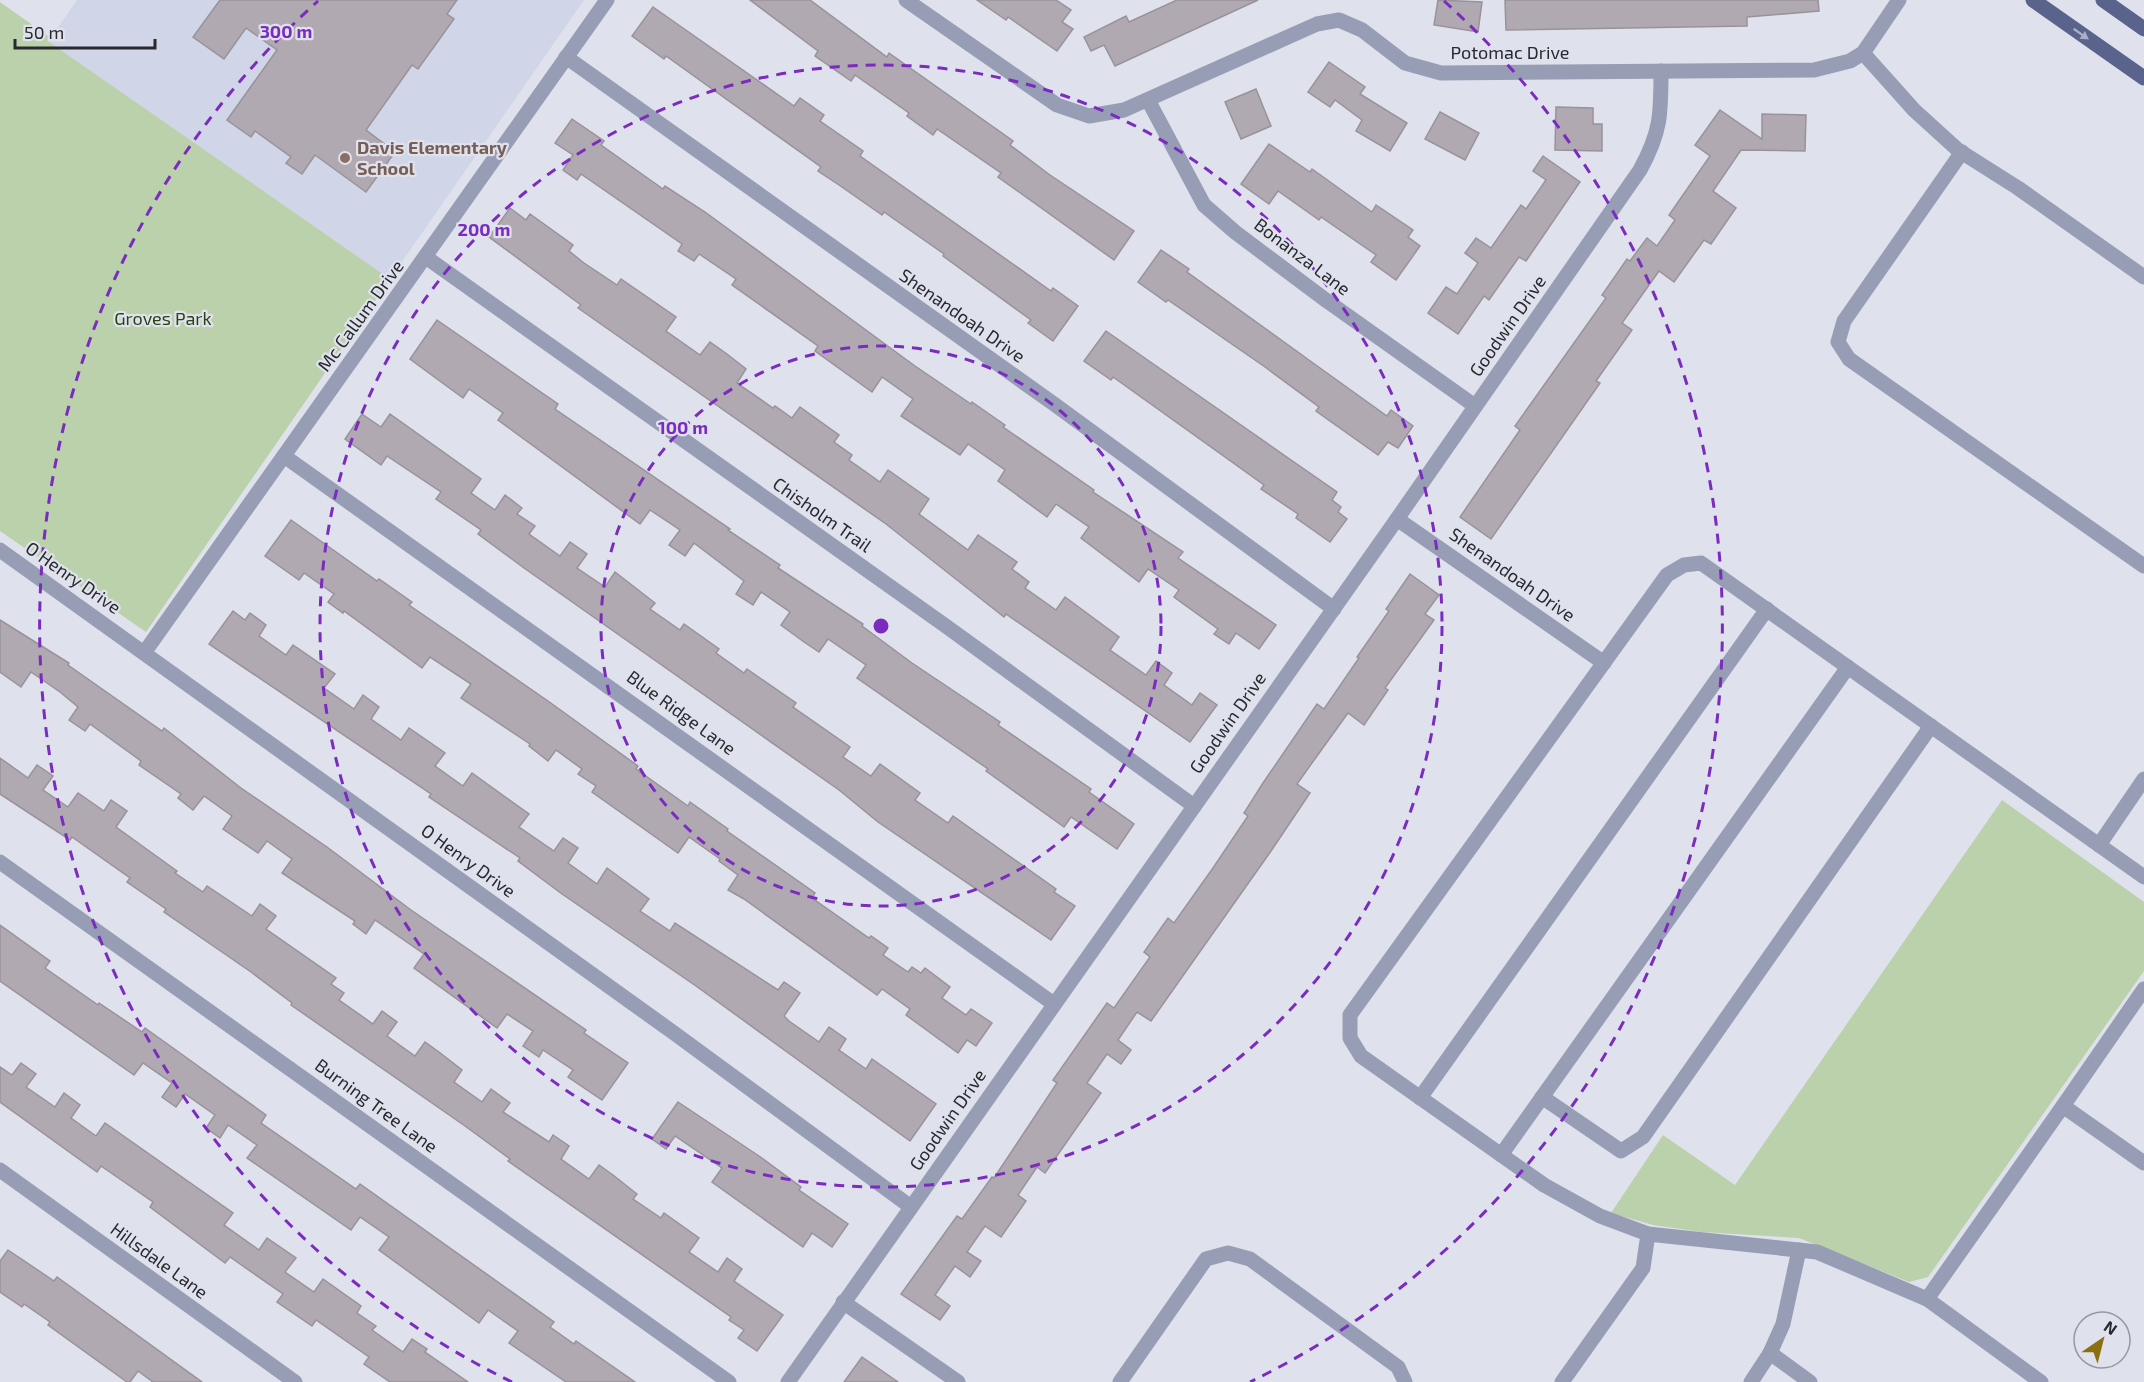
<svg xmlns="http://www.w3.org/2000/svg" width="2144" height="1382" viewBox="0 0 2144 1382" font-family="'Exo 2',sans-serif">
<style>
.built{fill:#d0d5e7}
.green{fill:#bad1ab}
.building{fill:#b0a9b2;stroke:#99929b;stroke-width:1.5}
.lines{fill:none;stroke-linecap:round;stroke-linejoin:round}
.minor{stroke:#979db5;stroke-width:15}
.major{stroke:#59638c;stroke-width:15}
.oneway{fill:#a9afc6}
.ring{fill:none;stroke:#7b2cbf;stroke-width:3;stroke-dasharray:10 8}
.education-dot{fill:#8d6e63;stroke:#dfe2ed;stroke-width:2}
.labels{text-anchor:middle;stroke-width:4.5;stroke-linejoin:round;paint-order:stroke}
.street-label{font-size:18px;fill:#28292d;stroke:#dfe2ed}
.education-label{font-size:18px;font-weight:bold;fill:#785e54;stroke:#dfe2ed;text-anchor:start}
.park-label{font-size:18px;fill:#28440f;stroke:#dfe2ed}
.centre{fill:#7b2cbf;stroke:#dfe2ed;stroke-width:3}
.ring-label{font-size:18px;text-anchor:middle;font-weight:bold;fill:#7b2cbf;stroke:#dfe2ed;stroke-width:4.5;stroke-linejoin:round;paint-order:stroke}
</style>
<rect width="100%" height="100%" fill="#dfe2ed"/>
<polygon class="built" points="77,0 584,0 390,279 48,42"/>
<g class="green">
<polygon points="0,2 51,38 49,42 390,279 146,632 0,531"/>
<polygon points="2002,800 2144,902 2144,971 1928,1277 1909,1282 1799,1238 1702,1232 1653,1225 1611,1213 1663,1135 1735,1185"/>
</g>
<g class="building">
<polygon points="220,0 457,0 447,14 454,19 418,69 412,65 366,130 395,152 366,192 315,155 302,174 286,163 291,157 255,131 251,137 227,120 277,50 246,28 224,59 193,37"/>
<polygon points="750,0 810,0 887,57 889,53 1013,141 1010,145 1050,175 1134,231 1114,260 998,177 1001,173 937,129 933,135 907,116 909,113 855,75 851,81 815,56 818,51"/>
<polygon points="977,0 1056,0 1071,10 1062,22 1073,29 1057,51 1008,17 1006,20"/>
<polygon points="1177,0 1258,0 1115,66 1104,45 1091,51 1084,37 1126,16 1129,22"/>
<polygon points="1438,0 1482,2 1478,32 1434,25"/>
<polygon points="1505,0 1818,0 1819,11 1747,17 1747,26 1506,30"/>
<polygon points="653,7 794,106 800,98 824,115 820,121 863,151 860,156 1051,291 1053,288 1078,306 1053,341 1028,323 1031,320 943,256 944,254 884,212 882,215 839,185 818,171 821,167 666,56 664,59 632,36"/>
<polygon points="1329,62 1365,87 1360,94 1407,123 1390,151 1356,131 1362,120 1335,100 1330,107 1308,92"/>
<polygon points="1256,89 1271,126 1241,139 1225,102"/>
<polygon points="1556,107 1593,108 1593,124 1602,124 1602,151 1555,150"/>
<polygon points="1720,110 1762,139 1762,114 1806,115 1805,151 1741,150 1713,191 1736,208 1711,244 1704,240 1674,282 1659,271 1622,323 1632,330 1596,381 1600,383 1491,539 1460,517 1520,430 1515,426 1606,298 1602,295 1627,259 1630,261 1647,238 1657,246 1675,220 1669,215 1710,156 1695,145"/>
<polygon points="1440,112 1479,133 1465,160 1425,139"/>
<polygon points="572,119 604,141 601,145 663,189 665,186 705,212 915,366 971,404 972,402 1005,425 1003,427 1094,490 1093,492 1183,552 1178,558 1276,625 1259,649 1236,633 1229,644 1214,634 1218,629 1174,597 1179,590 1148,569 1139,582 1081,538 1089,527 1056,504 1047,517 998,481 1005,470 968,444 960,455 901,416 913,399 882,377 872,392 815,351 818,346 732,285 736,279 699,254 694,261 678,251 682,244 581,174 577,180 563,170 573,155 555,143"/>
<polygon points="1269,144 1310,172 1312,169 1372,212 1376,205 1413,230 1408,237 1420,246 1396,280 1371,262 1376,255 1321,217 1319,220 1278,191 1269,204 1241,184"/>
<polygon points="1543,156 1580,182 1526,261 1519,257 1489,300 1484,296 1458,334 1428,313 1446,287 1457,294 1478,263 1465,253 1476,238 1491,248 1521,205 1526,209 1546,180 1533,171"/>
<polygon points="510,208 526,220 530,214 573,245 569,251 584,263 617,285 621,279 676,317 666,331 700,355 710,342 727,354 746,369 737,383 773,408 775,406 792,418 800,407 839,435 834,442 852,455 849,460 880,482 888,470 929,499 919,514 968,550 978,535 1017,562 1012,569 1029,582 1025,588 1056,610 1065,597 1119,637 1110,650 1146,675 1156,661 1172,673 1164,685 1192,705 1200,693 1217,705 1190,742 1006,614 1004,617 886,524 578,308 581,305 489,237"/>
<polygon points="1161,250 1189,269 1187,272 1320,368 1387,416 1391,410 1413,426 1398,448 1388,442 1378,455 1316,411 1319,407 1265,367 1168,300 1166,302 1138,282"/>
<polygon points="437,320 558,404 555,409 730,529 728,530 780,565 778,568 863,624 862,626 912,663 1000,722 998,725 1091,789 1089,792 1134,824 1117,849 1071,817 1064,827 986,771 988,769 857,678 866,665 828,639 819,652 804,642 781,625 790,612 761,592 753,605 736,594 744,581 694,543 685,556 669,545 680,530 650,510 640,524 498,420 503,413 469,389 463,398 410,359"/>
<polygon points="1106,331 1337,492 1332,500 1341,507 1338,512 1347,519 1330,542 1296,518 1298,514 1261,489 1264,485 1113,377 1111,380 1084,361"/>
<polygon points="362,414 381,427 390,414 481,479 471,493 495,510 505,495 522,508 517,514 535,526 529,534 560,556 570,542 587,554 577,568 605,587 615,572 655,603 650,609 680,630 684,624 719,649 716,653 744,673 747,669 796,703 793,707 850,747 843,757 871,776 880,764 920,793 915,800 948,823 953,816 1056,889 1054,892 1075,906 1051,940 878,822 839,790 524,568 478,534 481,530 436,499 441,492 387,456 381,465 345,439"/>
<polygon points="291,520 377,581 379,579 412,602 409,605 548,701 638,766 636,769 688,806 690,802 728,829 727,831 815,893 812,898 869,938 871,936 888,948 883,955 908,972 912,967 921,973 925,968 950,987 942,998 966,1015 971,1009 992,1023 976,1046 967,1040 958,1053 906,1015 910,1009 882,989 877,995 744,899 728,890 738,875 719,861 720,859 689,837 678,853 592,792 596,786 578,774 582,769 556,750 548,761 529,746 530,744 461,698 471,684 430,657 422,668 344,611 343,613 328,602 334,594 304,573 299,580 265,556"/>
<polygon points="1410,574 1439,595 1425,614 1434,620 1385,688 1388,690 1364,725 1348,713 1317,756 1297,784 1310,793 1271,851 1151,1021 1137,1012 1118,1040 1131,1050 1121,1064 1107,1054 1087,1083 1101,1093 1045,1173 1037,1167 1018,1195 1026,1201 1001,1237 985,1226 967,1252 981,1261 970,1277 955,1266 935,1295 950,1306 940,1320 901,1294 957,1216 962,1219 992,1177 994,1178 1057,1083 1053,1080 1107,1003 1114,1008 1150,957 1144,952 1168,918 1174,923 1213,868 1248,816 1244,813 1263,783 1317,704 1324,709 1359,658 1357,657 1389,611 1386,609"/>
<polygon points="233,611 245,620 250,613 266,625 259,636 286,655 293,645 335,674 324,688 354,709 363,695 379,707 371,719 401,740 409,728 445,753 435,766 463,786 472,773 529,814 519,827 554,851 563,838 578,848 568,863 597,884 607,868 649,899 640,911 670,931 675,923 778,990 784,982 800,993 784,1016 789,1021 819,1042 829,1027 846,1039 839,1050 866,1069 872,1059 936,1104 910,1141 696,986 562,894 518,861 520,858 429,797 431,794 209,644"/>
<polygon points="0,620 69,663 68,665 162,731 164,728 241,788 327,847 411,910 586,1030 584,1033 628,1063 602,1100 568,1077 573,1070 543,1050 539,1057 523,1046 533,1031 507,1014 497,1028 414,968 424,954 375,920 366,934 353,924 355,921 282,873 292,859 267,841 258,853 223,829 232,816 204,796 193,810 178,798 181,794 139,765 141,761 90,724 85,731 69,720 78,707 60,692 31,672 21,687 0,672"/>
<polygon points="0,758 28,778 37,765 53,776 43,790 68,807 78,793 104,811 111,800 127,811 116,827 177,871 175,873 203,892 207,886 252,916 260,904 276,916 266,929 336,978 331,984 344,993 339,1000 373,1024 382,1011 397,1022 387,1036 415,1056 425,1042 439,1052 462,1070 454,1082 482,1102 491,1089 510,1103 503,1112 549,1142 553,1135 569,1146 561,1159 589,1179 599,1165 613,1175 637,1194 633,1199 661,1218 664,1213 699,1238 689,1252 718,1272 727,1258 742,1269 734,1281 783,1315 757,1351 738,1338 744,1330 729,1320 731,1317 508,1161 510,1159 465,1126 291,1005 292,1003 251,972 164,912 166,909 127,882 130,878 72,837 70,840 0,794"/>
<polygon points="0,925 50,961 45,968 98,1005 99,1003 142,1032 145,1028 180,1053 266,1115 261,1123 356,1189 360,1184 554,1322 550,1327 574,1344 576,1341 635,1382 566,1382 509,1343 518,1331 488,1310 479,1323 379,1250 389,1237 360,1217 351,1230 247,1158 257,1145 228,1125 220,1138 206,1128 215,1115 185,1094 176,1107 162,1097 172,1083 143,1063 134,1075 0,981"/>
<polygon points="21,1063 36,1074 26,1087 55,1107 64,1093 80,1105 71,1118 96,1136 105,1123 233,1213 224,1225 259,1250 267,1238 296,1258 285,1272 314,1292 323,1279 361,1306 357,1313 376,1326 372,1330 403,1352 412,1339 427,1349 425,1352 468,1382 390,1382 364,1364 369,1357 316,1320 312,1326 277,1302 283,1294 230,1257 225,1263 150,1207 153,1202 101,1166 97,1172 0,1102 0,1067 12,1075"/>
<polygon points="678,1102 759,1156 801,1187 799,1190 848,1224 832,1247 812,1233 803,1247 712,1182 722,1168 675,1136 666,1149 652,1139"/>
<polygon points="8,1250 54,1281 57,1277 202,1382 153,1382 138,1371 130,1382 127,1382 48,1325 50,1322 24,1304 22,1307 0,1292 0,1261"/>
<polygon points="862,1357 898,1382 844,1382"/>
</g>
<g class="lines">
<g class="minor">
<polyline points="906,0 1057,105 1089,116 1124,110 1317,24 1339,20 1362,30 1405,63 1441,73 1814,70 1850,61 1863,53 1899,0"/>
<polyline points="1863,53 1914,110 1958,150 2018,188 2144,277"/>
<polyline points="566,57 1054,404 1334,609"/>
<polyline points="1148,100 1204,205 1235,232 1327,301 1475,406"/>
<polyline points="1962,152 1844,321 1838,342 1849,359 2144,566"/>
<polyline points="427,258 943,624 1194,806"/>
<polyline points="284,456 1054,1004"/>
<polyline points="1397,519 1604,663"/>
<polyline points="0,550 674,1033 911,1207"/>
<polyline points="144,653 607,0"/>
<polyline points="2099,845 2144,779"/>
<polyline points="0,862 729,1382"/>
<polyline points="1542,1097 1621,1151 1643,1137 1931,726"/>
<polyline points="1420,1098 1767,609"/>
<polyline points="2063,1106 2144,989"/>
<polyline points="1501,1155 1848,667"/>
<polyline points="0,1170 295,1382"/>
<polyline points="1927,1299 2063,1106 2144,1163"/>
<polyline points="843,1302 958,1382"/>
<polyline points="1770,1353 1810,1382"/>
<path d="M 788,1382 L 1397,519 L 1640,170 C 1661,132 1661,114 1661,71"/>
<polyline points="1120,1382 1206,1259 1228,1253 1250,1259 1398,1367 1405,1382"/>
<polyline points="1562,1382 1643,1268 1648,1234"/>
<polyline points="1751,1382 1770,1353 1783,1324 1799,1250"/>
<polyline points="2041,1382 1927,1299 1817,1252 1648,1234 1600,1216 1544,1185 1361,1056 1350,1038 1350,1015 1667,575 1684,565 1701,563 2144,877"/>
</g>
<g class="major">
<polyline points="2033,0 2144,78"/>
<polyline points="2103,0 2144,29"/>
</g>
</g>
<defs><path id="oneway-solid" d="M-6-.8H1V-3.2L6.5 0L1 3.2V.8H-6Z" transform="scale(1.5)"/></defs>
<use class="oneway" href="#oneway-solid" transform="translate(2081 34) rotate(35)"/>
<g class="ring">
<circle cx="881" cy="626" r="280"/>
<circle cx="881" cy="626" r="561"/>
<path d="M512 1382A841 841 0 0 1 318 1M1444 1A841 841 0 0 1 1250 1382"/>
</g>
<circle class="education-dot" cx="345" cy="158" r="6"/>
<g class="labels">
<g class="street-label">
<text x="1510" y="59">Potomac Drive</text>
<text transform="translate(1302 257) rotate(37)" y="6">Bonanza Lane</text>
<text transform="translate(361 316) rotate(-54)" y="6">Mc Callum Drive</text>
<text transform="translate(962 316) rotate(35)" y="6">Shenandoah Drive</text>
<text transform="translate(1508 326) rotate(-55)" y="6">Goodwin Drive</text>
<text transform="translate(822 515) rotate(35)" y="6">Chisholm Trail</text>
<text transform="translate(1512 575) rotate(35)" y="6">Shenandoah Drive</text>
<text transform="translate(73 578) rotate(35)" y="6">O Henry Drive</text>
<text transform="translate(681 713) rotate(36)" y="6">Blue Ridge Lane</text>
<text transform="translate(1228 723) rotate(-55)" y="6">Goodwin Drive</text>
<text transform="translate(468 861) rotate(36)" y="6">O Henry Drive</text>
<text transform="translate(376 1106) rotate(36)" y="6">Burning Tree Lane</text>
<text transform="translate(948 1120) rotate(-55)" y="6">Goodwin Drive</text>
<text transform="translate(159 1261) rotate(36)" y="6">Hillsdale Lane</text>
</g>
<g class="education-label">
<text x="357" y="154">Davis Elementary<tspan x="357" dy="21">School</tspan></text>
</g>
<g class="park-label">
<text x="163" y="325">Groves Park</text>
</g>
</g>
<circle cx="881" cy="626" r="9" class="centre"/>
<g class="ring-label">
<text x="286" y="38">300 m</text>
<text x="484" y="236">200 m</text>
<text x="683" y="434">100 m</text>
</g>
<g transform="translate(2102 1340) rotate(35)"><circle r="28" fill="#dfe2ed" stroke="#9698a0" stroke-width="1.5"/>
<path d="M0-4.5L10 22L0 15L-10 22Z" fill="#8b7012"/>
<text y="-9" font-size="16" font-weight="bold" text-anchor="middle" fill="#28292d">N</text>
</g>
<path d="M15 39v9h140v-9" fill="none" stroke="#28292d" stroke-width="3"/>
<text x="24" y="39" font-size="18" fill="#28292d" stroke="#dfe2ed" stroke-width="4.5" paint-order="stroke">50 m</text>
</svg>
